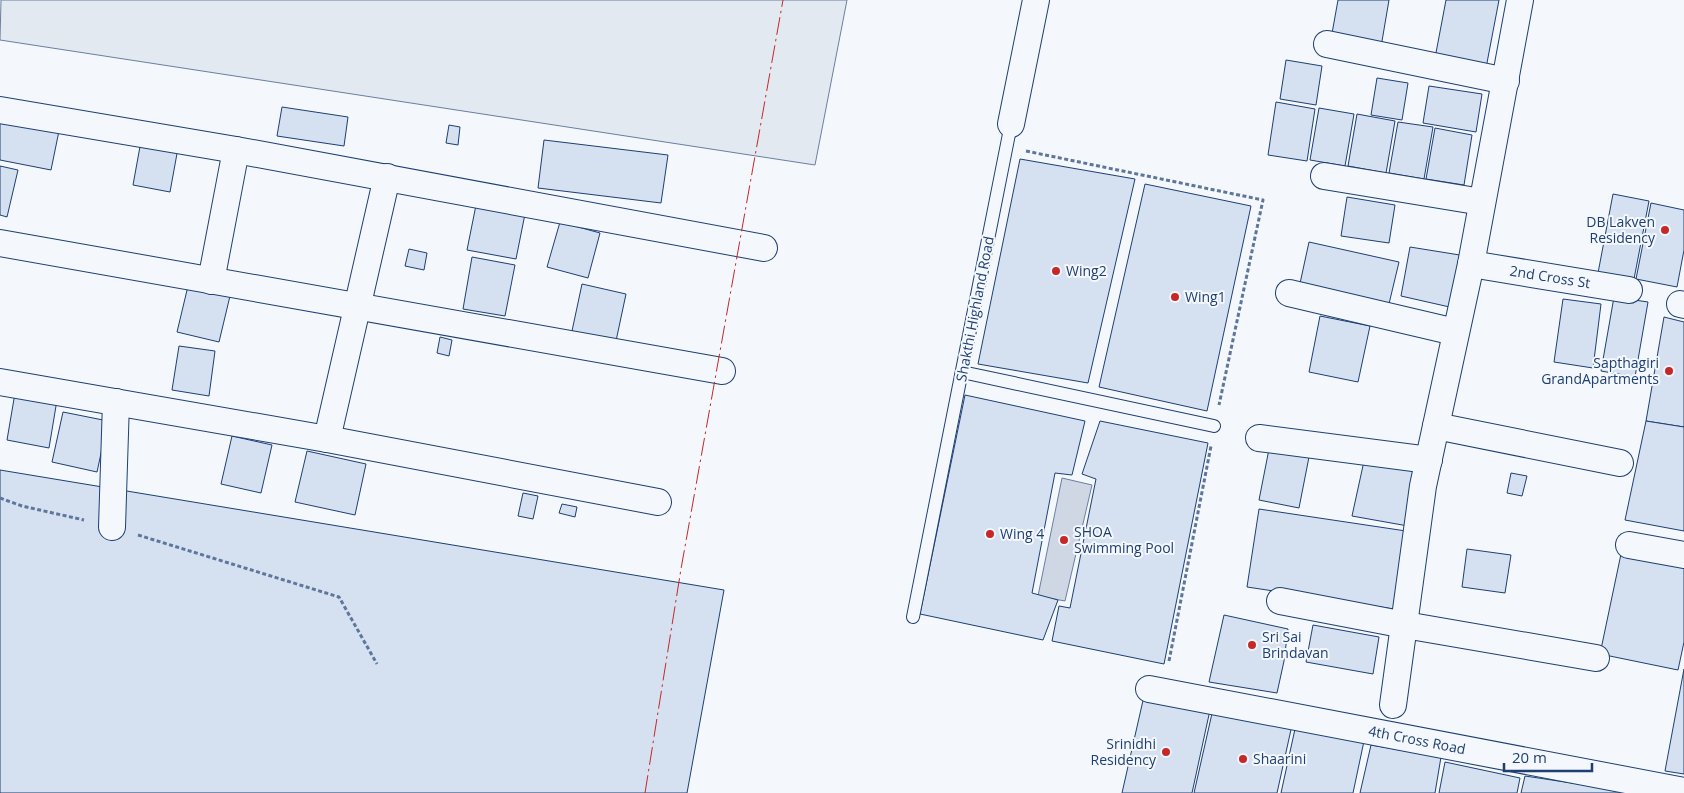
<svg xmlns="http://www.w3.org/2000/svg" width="1684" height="793" viewBox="0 0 1684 793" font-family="'Open Sans',sans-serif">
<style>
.green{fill:#e3e9f0;stroke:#687fa3}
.water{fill:#cfd7e4;stroke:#687fa3}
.building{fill:#d5e0f0;stroke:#1d3f73}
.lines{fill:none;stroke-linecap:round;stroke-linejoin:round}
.service-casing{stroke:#1d3f73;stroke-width:14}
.minor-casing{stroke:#1d3f73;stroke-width:28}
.path{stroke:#5e769c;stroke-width:3;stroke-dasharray:4 2.5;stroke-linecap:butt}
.service{stroke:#f4f7fb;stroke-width:12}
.minor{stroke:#f4f7fb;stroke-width:26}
.power{stroke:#c62828;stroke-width:1;stroke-dasharray:18 4 2.5 4;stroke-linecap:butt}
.poi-dot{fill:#c62828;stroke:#f4f7fb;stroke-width:2}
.labels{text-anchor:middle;stroke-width:4;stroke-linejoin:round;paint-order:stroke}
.poi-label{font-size:14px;fill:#1d3f73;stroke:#f4f7fb;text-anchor:start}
.street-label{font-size:14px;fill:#1d3f73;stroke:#f4f7fb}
</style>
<rect width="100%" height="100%" fill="#f4f7fb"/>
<polygon class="green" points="1,0 847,0 815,165 0,40"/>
<polygon class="water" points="1062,478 1092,485 1065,601 1038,596"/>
<g class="building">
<polygon points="1338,0 1389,0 1381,47 1331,39"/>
<polygon points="1446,0 1499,0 1486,68 1435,58"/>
<polygon points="1286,60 1322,66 1316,105 1280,99"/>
<polygon points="1377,78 1408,83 1402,120 1371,115"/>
<polygon points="1429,86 1482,94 1476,132 1423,123"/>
<polygon points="1276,102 1315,109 1307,161 1268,155"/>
<polygon points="282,107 348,117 344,146 277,136"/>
<polygon points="1319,108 1354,114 1345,166 1310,160"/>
<polygon points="0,114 60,126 51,170 0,160"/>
<polygon points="1357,114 1395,121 1386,173 1348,166"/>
<polygon points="1398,122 1433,127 1424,179 1389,173"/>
<polygon points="449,125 460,127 458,145 446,143"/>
<polygon points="1435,128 1472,135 1464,185 1426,179"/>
<polygon points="544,140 668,155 661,203 538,188"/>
<polygon points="141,141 178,148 170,192 133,185"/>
<polygon points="1020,159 1135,179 1088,383 978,364"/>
<polygon points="0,166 18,170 7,217 0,215"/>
<polygon points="1145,184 1251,206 1207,411 1099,387"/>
<polygon points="1613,194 1649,201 1634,279 1598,273"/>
<polygon points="1347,197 1395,205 1389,243 1341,236"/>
<polygon points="1651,203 1684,210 1684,250 1677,287 1636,279"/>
<polygon points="476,205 525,214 516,259 467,250"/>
<polygon points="560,222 600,233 588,278 547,267"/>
<polygon points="1309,242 1399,262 1388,308 1299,288"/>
<polygon points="1410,247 1466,256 1454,308 1401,296"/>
<polygon points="409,249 427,253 424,270 405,266"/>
<polygon points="472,257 515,265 505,316 463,309"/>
<polygon points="582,284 626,294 616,341 572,331"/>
<polygon points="188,286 230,296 219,342 177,332"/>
<polygon points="1614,297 1648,302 1635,377 1601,371"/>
<polygon points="1563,299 1601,304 1593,368 1554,362"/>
<polygon points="1320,316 1370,326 1358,382 1309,372"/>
<polygon points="1664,317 1684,322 1684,427 1646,421"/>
<polygon points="440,337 452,340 449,356 437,353"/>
<polygon points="179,346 215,351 209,396 172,390"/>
<polygon points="15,393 57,400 49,448 7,440"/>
<polygon points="965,395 1085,421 1072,475 1055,473 1032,593 1058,600 1043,640 920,614"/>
<polygon points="63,412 108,421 97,472 52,462"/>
<polygon points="1100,421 1208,443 1164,664 1052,641 1059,606 1070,608 1096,479 1082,474"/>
<polygon points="1646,421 1684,427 1684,531 1625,520"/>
<polygon points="232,436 272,445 261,493 221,484"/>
<polygon points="1269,449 1309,457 1299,508 1259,500"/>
<polygon points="307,451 366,464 355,515 295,502"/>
<polygon points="1364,461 1419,471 1408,526 1352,516"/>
<polygon points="0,470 724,590 687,793 0,793"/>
<polygon points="1511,473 1527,476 1522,496 1507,493"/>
<polygon points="523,493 538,496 533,519 518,516"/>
<polygon points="562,504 577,507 575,517 559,513"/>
<polygon points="1259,509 1406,531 1394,609 1247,587"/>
<polygon points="1467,549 1511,555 1505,593 1462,587"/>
<polygon points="1621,554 1684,562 1684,642 1678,670 1600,654"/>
<polygon points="1224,615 1288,629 1284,661 1277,693 1209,682"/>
<polygon points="1313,625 1379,637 1373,674 1306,662"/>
<polygon points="1684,669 1684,774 1665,771"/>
<polygon points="1144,696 1210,710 1192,793 1122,793"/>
<polygon points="1213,709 1292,725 1277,793 1194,793"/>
<polygon points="1295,729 1364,741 1353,793 1281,793"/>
<polygon points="1371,745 1441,757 1435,793 1360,793"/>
<polygon points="1445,762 1520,778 1517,793 1439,793"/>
<polygon points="1525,776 1639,793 1521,793"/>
</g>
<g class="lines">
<g class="service-casing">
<g id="service">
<polyline points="962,372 1214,426"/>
<polyline points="913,617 1011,124"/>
</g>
</g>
<g class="minor-casing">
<g id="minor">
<polyline points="1327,44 1506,81"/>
<polyline points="0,110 236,150 764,248"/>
<polyline points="1011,124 1036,0"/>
<polyline points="1324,176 1482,202"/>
<polyline points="0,243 722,371"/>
<polyline points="1471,264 1629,290"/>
<polyline points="211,281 236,150"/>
<polyline points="1289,293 1455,332"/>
<polyline points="1680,304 1684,305"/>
<polyline points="0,382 327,439 658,502"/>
<polyline points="1436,426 1620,463"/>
<polyline points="1259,438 1429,460"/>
<polyline points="327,439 387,177"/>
<polyline points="112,527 116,402"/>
<polyline points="1629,545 1684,555"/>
<polyline points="1280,601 1405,625 1596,658"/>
<polyline points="1149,689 1684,791"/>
<polyline points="1393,705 1423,486 1471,264 1520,0"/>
</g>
</g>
<g class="path">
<polyline points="1026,151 1263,200 1219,405"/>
<polyline points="0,498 22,506 84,520"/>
<polyline points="138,535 339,597 377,664"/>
<polyline points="1169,661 1211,446"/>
</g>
<use href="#service" class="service"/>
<use href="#minor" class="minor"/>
<polyline class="power" points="645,793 681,569 783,0"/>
</g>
<g class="poi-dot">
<circle cx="1665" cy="230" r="5"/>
<circle cx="1056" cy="271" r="5"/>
<circle cx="1175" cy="297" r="5"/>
<circle cx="1669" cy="371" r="5"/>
<circle cx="990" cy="534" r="5"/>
<circle cx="1064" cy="540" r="5"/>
<circle cx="1252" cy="645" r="5"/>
<circle cx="1166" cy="752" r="5"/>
<circle cx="1243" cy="759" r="5"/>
</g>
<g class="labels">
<g class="poi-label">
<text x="1655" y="227" text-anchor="end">DB Lakven<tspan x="1655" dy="16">Residency</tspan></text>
<text x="1066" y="276">Wing2</text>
<text x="1185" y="302">Wing1</text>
<text x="1659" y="368" text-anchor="end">Sapthagiri<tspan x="1659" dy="16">GrandApartments</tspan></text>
<text x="1074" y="537">SHOA<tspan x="1074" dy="16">Swimming Pool</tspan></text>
<text x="1000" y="539">Wing 4</text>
<text x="1262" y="642">Sri Sai<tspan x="1262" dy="16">Brindavan</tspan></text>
<text x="1156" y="749" text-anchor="end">Srinidhi<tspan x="1156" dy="16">Residency</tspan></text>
<text x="1253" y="764">Shaarini</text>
</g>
<g class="street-label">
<text transform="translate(1550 277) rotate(9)" y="5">2nd Cross St</text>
<text transform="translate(975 309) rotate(-79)" y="5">Shakthi Highland Road</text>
<text transform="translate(1417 740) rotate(11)" y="5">4th Cross Road</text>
</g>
</g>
<path d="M1504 763v8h88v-8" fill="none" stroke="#1d3f73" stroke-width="2.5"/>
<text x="1512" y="763" font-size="15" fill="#1d3f73" stroke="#f4f7fb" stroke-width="4" paint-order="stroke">20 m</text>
</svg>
